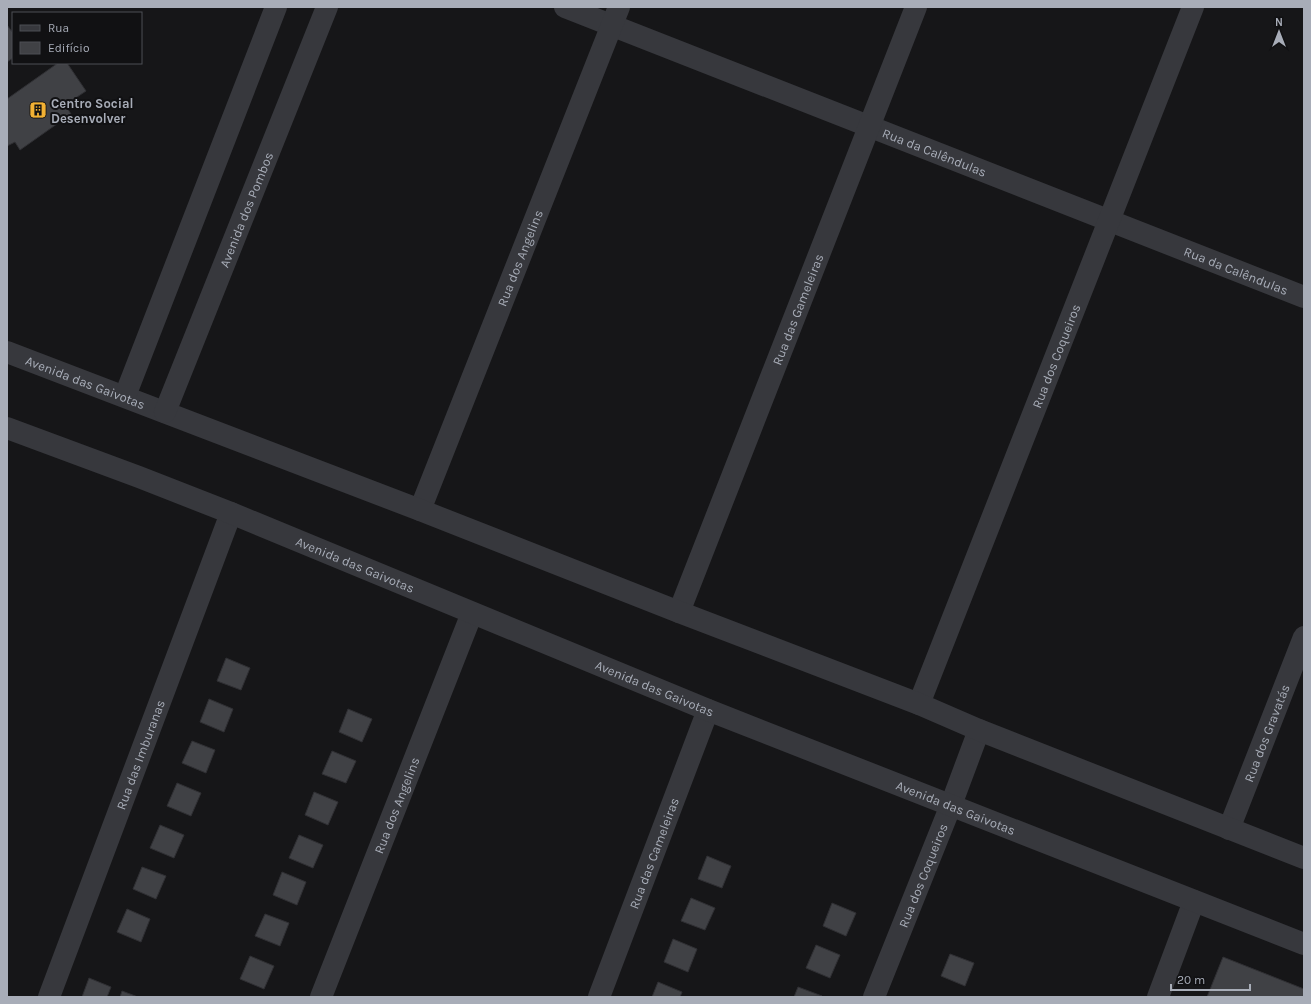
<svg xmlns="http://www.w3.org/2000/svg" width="1311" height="1004" viewBox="0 0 1311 1004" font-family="Karla,sans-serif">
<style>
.building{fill:#404145;stroke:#303034}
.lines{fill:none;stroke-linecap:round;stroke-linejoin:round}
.minor{stroke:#37383d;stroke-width:22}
.tertiary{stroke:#37383d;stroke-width:22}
.labels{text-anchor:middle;stroke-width:4;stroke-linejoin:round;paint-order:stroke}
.poi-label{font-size:13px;font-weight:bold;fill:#a8adb8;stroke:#111113;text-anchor:start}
.street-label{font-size:13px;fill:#a8adb8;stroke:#111113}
</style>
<rect width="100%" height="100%" fill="#161618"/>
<g class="building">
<polygon points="7,25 13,33 13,58 7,62"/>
<polygon points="58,63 67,63 86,91 65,105 71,114 20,150 15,142 7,146 7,99"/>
<polygon points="226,658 250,668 241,690 217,681"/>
<polygon points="209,699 233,709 224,732 200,722"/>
<polygon points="348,709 372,719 362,742 339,732"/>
<polygon points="192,741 215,750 206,773 182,763"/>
<polygon points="332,751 356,761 346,783 322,774"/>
<polygon points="177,783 201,793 191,816 167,806"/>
<polygon points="314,792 338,802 328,825 305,815"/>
<polygon points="160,825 184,835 174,858 150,848"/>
<polygon points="299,835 323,845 313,868 289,858"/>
<polygon points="707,856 731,866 722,888 698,879"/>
<polygon points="142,867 166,876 156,899 133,889"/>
<polygon points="282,872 306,882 297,905 273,895"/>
<polygon points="691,898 715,908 705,930 681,921"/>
<polygon points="832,903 856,913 846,936 823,926"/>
<polygon points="127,909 150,919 141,942 117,932"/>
<polygon points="265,914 289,923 280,946 255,936"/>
<polygon points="673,939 697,949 688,972 664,962"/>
<polygon points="816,945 840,955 830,978 806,968"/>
<polygon points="950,954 974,963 965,986 941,976"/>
<polygon points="250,956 274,966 264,989 240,979"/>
<polygon points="1223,957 1304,989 1304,997 1207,997"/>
<polygon points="89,978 111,987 107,997 82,997"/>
<polygon points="658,982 682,992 680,997 652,997"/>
<polygon points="798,987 822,996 794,997"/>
<polygon points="122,991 138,997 120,997"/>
</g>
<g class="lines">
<g class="minor">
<path id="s1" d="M 565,7 L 1304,297"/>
<path id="s2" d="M 420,510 L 619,7"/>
<path id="s3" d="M 679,612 L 916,7"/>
<path id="s4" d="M 919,704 L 1193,7"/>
<path id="s5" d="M 1229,829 L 1304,637"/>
<path id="s6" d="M 49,997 L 231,513"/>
<path id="s7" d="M 321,997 L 472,613"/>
<path id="s8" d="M 599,997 L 708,710"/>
<path id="s9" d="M 874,997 L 951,805 L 979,730"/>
<polyline points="1158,997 1194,901"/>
</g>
<g class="tertiary">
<path id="s10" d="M 7,352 L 420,510 L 679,612 L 919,704 L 979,730 L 1304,858"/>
<polyline points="125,396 276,7"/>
<path id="s11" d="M 165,412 L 327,7"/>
<path id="s12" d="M 7,428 L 139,477 L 231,513 L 708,710 L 1304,944"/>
</g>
</g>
<defs>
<g id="building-square" transform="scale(0.9)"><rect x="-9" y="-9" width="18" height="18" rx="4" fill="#f2b134" stroke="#111113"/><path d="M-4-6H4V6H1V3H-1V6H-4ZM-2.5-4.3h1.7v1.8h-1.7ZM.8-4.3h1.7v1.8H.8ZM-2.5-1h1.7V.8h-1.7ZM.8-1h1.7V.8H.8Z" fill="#111"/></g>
</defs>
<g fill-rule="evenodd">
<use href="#building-square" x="38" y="110"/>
</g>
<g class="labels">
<g class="poi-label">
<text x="51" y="108">Centro Social<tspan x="51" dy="15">Desenvolver</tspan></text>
</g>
<g class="street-label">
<text dy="5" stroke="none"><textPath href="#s1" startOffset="397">Rua da Calêndulas</textPath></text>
<text dy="5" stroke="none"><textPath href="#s11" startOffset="218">Avenida dos Pombos</textPath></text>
<text dy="5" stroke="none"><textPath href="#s2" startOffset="271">Rua dos Angelins</textPath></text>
<text dy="5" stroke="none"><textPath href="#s1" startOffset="721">Rua da Calêndulas</textPath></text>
<text dy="5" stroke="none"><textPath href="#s3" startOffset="325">Rua das Gameleiras</textPath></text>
<text dy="5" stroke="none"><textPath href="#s4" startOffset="374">Rua dos Coqueiros</textPath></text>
<text dy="5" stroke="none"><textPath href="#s10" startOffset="84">Avenida das Gaivotas</textPath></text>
<text dy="5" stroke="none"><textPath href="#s12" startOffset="374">Avenida das Gaivotas</textPath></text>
<text dy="5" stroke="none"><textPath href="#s12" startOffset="698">Avenida das Gaivotas</textPath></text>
<text dy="5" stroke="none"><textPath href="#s5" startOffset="103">Rua dos Gravatás</textPath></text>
<text dy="5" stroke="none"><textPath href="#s6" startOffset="259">Rua das Imburanas</textPath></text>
<text dy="5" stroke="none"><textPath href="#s7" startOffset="206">Rua dos Angelins</textPath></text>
<text dy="5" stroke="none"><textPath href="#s12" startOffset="1022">Avenida das Gaivotas</textPath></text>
<text dy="5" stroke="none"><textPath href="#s8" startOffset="154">Rua das Cameleiras</textPath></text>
<text dy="5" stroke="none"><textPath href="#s9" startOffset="131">Rua dos Coqueiros</textPath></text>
</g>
</g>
<rect width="1311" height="1004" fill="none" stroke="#a8adb8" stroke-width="16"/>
<rect x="12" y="12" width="130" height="52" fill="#111113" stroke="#4d4f55"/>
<rect x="20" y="25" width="20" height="6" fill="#37383d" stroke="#4d4f55"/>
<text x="48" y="32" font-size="12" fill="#a8adb8">Rua</text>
<rect x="20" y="42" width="20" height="12" fill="#404145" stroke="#4d4f55"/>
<text x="48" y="52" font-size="12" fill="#a8adb8">Edifício</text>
<g transform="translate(1279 32)" stroke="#111113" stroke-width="3" paint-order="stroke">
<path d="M0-3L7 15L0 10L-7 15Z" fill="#a8adb8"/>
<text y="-6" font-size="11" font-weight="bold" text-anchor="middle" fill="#a8adb8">N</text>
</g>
<path d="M1171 984v6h79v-6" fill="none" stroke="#a8adb8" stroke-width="2"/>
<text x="1177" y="984" font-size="12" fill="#a8adb8" stroke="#111113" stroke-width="3" paint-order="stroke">20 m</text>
</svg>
